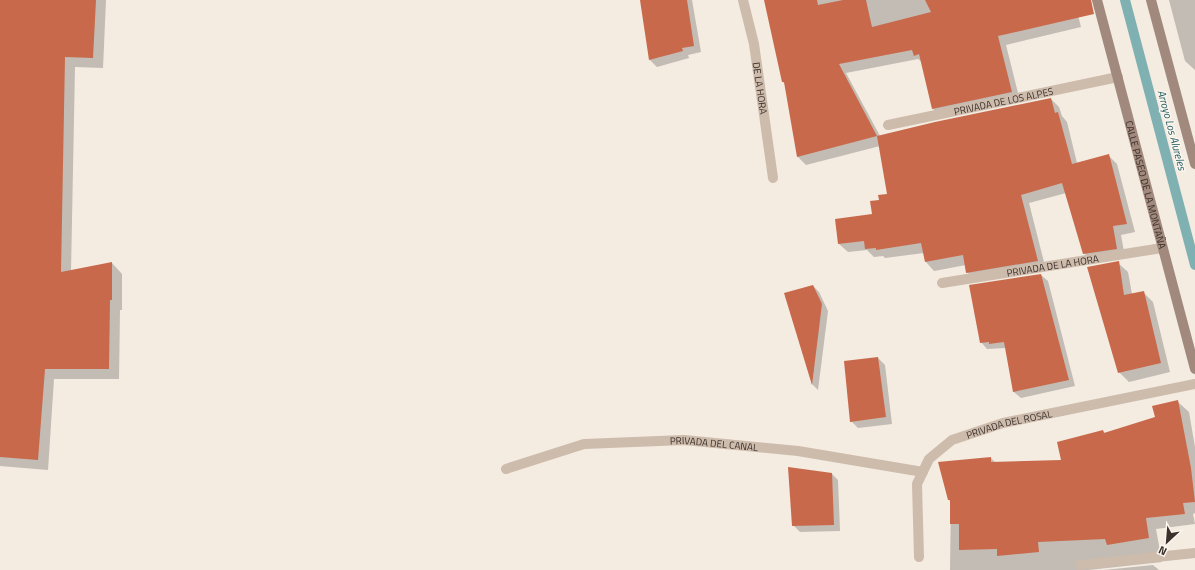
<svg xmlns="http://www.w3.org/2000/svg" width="1195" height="570" font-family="'Titillium Web',sans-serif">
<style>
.shadow{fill:#0003}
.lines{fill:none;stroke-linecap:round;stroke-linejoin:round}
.stream{stroke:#7fb0b2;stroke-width:10}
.building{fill:#c8694b}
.minor{stroke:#cdbbac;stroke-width:10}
.secondary{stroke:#a18a7d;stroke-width:10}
.labels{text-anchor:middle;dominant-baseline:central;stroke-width:3;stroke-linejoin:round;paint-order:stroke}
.street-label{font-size:10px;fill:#3b302b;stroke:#fbf5ee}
.water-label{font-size:11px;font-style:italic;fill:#1f5a5e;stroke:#fbf5ee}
</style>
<rect width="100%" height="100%" fill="#f4ebe1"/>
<g class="shadow">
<polygon points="0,0 106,0 103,68 75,67 71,271 112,263 122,274 122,310 120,310 119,379 54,379 48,470 0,466"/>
<polygon points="641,0 692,0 701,52 688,55 689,58 657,67 650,60"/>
<polygon points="765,0 1074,0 1081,27 1006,45 1020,101 941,117 933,109 922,62 918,59 846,73 880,136 1051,99 1059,107 1062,116 1067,122 1077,163 1108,155 1117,164 1135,232 1121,235 1125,257 1093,262 1084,253 1066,193 1029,203 1046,270 976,281 967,272 966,265 934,271 926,262 924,253 885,258 883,256 874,257 867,250 848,252 839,244 873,215 881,201 888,195 880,146 806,165 798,157 786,85 783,82"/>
<polygon points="1169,0 1195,0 1195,70 1185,61"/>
<polygon points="1118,263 1128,272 1132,294 1143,292 1153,302 1170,372 1129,382 1119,372"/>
<polygon points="1041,275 1048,281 1075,386 1021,398 1014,392 1006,348 987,349 981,342"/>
<polygon points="813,286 819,292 828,311 818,390 812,384 785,294"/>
<polygon points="878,358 885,365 892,424 858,428 851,421"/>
<polygon points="1178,402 1189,412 1195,447 1195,513 1193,514 1195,524 1156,529 1162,562 1089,570 950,570 951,502 949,500 991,458 996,463 1063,461 1103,431 1105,433 1156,418"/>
<polygon points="832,474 838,480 840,531 800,532 793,525"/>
<polygon points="1153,565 1159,570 1104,570"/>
</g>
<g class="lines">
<polyline class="stream" points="1125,0 1195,265"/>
</g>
<g class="building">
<polygon points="0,0 96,0 93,58 65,57 61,272 112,262 112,300 110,300 109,369 45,369 38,460 0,457"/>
<polygon points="640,0 687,0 694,46 682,48 683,51 649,60"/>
<polygon points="764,0 817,0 818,5 843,0 866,0 872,27 931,12 925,0 1091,0 1094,14 998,36 1012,92 932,109 919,54 914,56 912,50 839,64 877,136 797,157 784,82 782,82"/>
<polygon points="1051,98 1055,113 1058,112 1072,164 1109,154 1127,224 1113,226 1117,249 1083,254 1062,183 1021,195 1038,261 966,273 963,255 925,262 921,243 876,250 876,248 865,249 864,241 838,244 835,219 872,214 870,201 879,200 878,195 887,194 877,136 935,122"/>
<polygon points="1119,261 1124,295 1144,291 1161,363 1118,373 1087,267"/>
<polygon points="1041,274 1069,380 1013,392 1004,342 989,344 989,342 980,343 969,285"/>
<polygon points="813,285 822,304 812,385 784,293"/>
<polygon points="878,357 886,417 850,422 844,361"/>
<polygon points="1178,400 1191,468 1195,502 1183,503 1185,514 1146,518 1149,538 1107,545 1105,539 1038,542 1039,552 997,556 997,549 959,550 959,524 950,524 950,500 948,500 938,462 991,457 991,462 1061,460 1057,442 1103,430 1104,433 1155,417 1152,406"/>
<polygon points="788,467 832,473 834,525 792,526"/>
</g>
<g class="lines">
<g class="minor">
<path id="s1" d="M743,0L754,44L773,178"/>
<path id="s2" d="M888,125L1118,77"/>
<path id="s3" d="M942,283L1162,248"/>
<path id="s4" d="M506,469L584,444L684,440L798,451L923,472"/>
<path id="s5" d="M919,557L917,484L929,459L952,440L1003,423L1195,384"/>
<polyline points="1080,565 1195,553"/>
</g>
<g class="secondary">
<path id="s6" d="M1097,0L1195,369"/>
<polyline points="1151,0 1195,164"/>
</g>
</g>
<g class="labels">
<g class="street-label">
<text stroke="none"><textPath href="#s1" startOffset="90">DE LA HORA</textPath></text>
<text stroke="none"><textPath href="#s2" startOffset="118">PRIVADA DE LOS ALPES</textPath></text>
<text stroke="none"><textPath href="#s6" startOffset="191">CALLE PASEO DE LA MONTAÑA</textPath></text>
<text stroke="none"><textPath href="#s3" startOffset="112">PRIVADA DE LA HORA</textPath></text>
<text stroke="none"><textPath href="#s5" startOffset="190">PRIVADA DEL ROSAL</textPath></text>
<text stroke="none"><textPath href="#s4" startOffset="212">PRIVADA DEL CANAL</textPath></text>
</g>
<g class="water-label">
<text transform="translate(1172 130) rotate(75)">Arroyo Los Alureles</text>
</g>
</g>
<g transform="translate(1167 542) rotate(206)" stroke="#fbf5ee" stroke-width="3" paint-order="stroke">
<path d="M0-3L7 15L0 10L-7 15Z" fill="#3b302b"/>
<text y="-6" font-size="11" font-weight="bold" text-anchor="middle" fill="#3b302b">N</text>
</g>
</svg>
